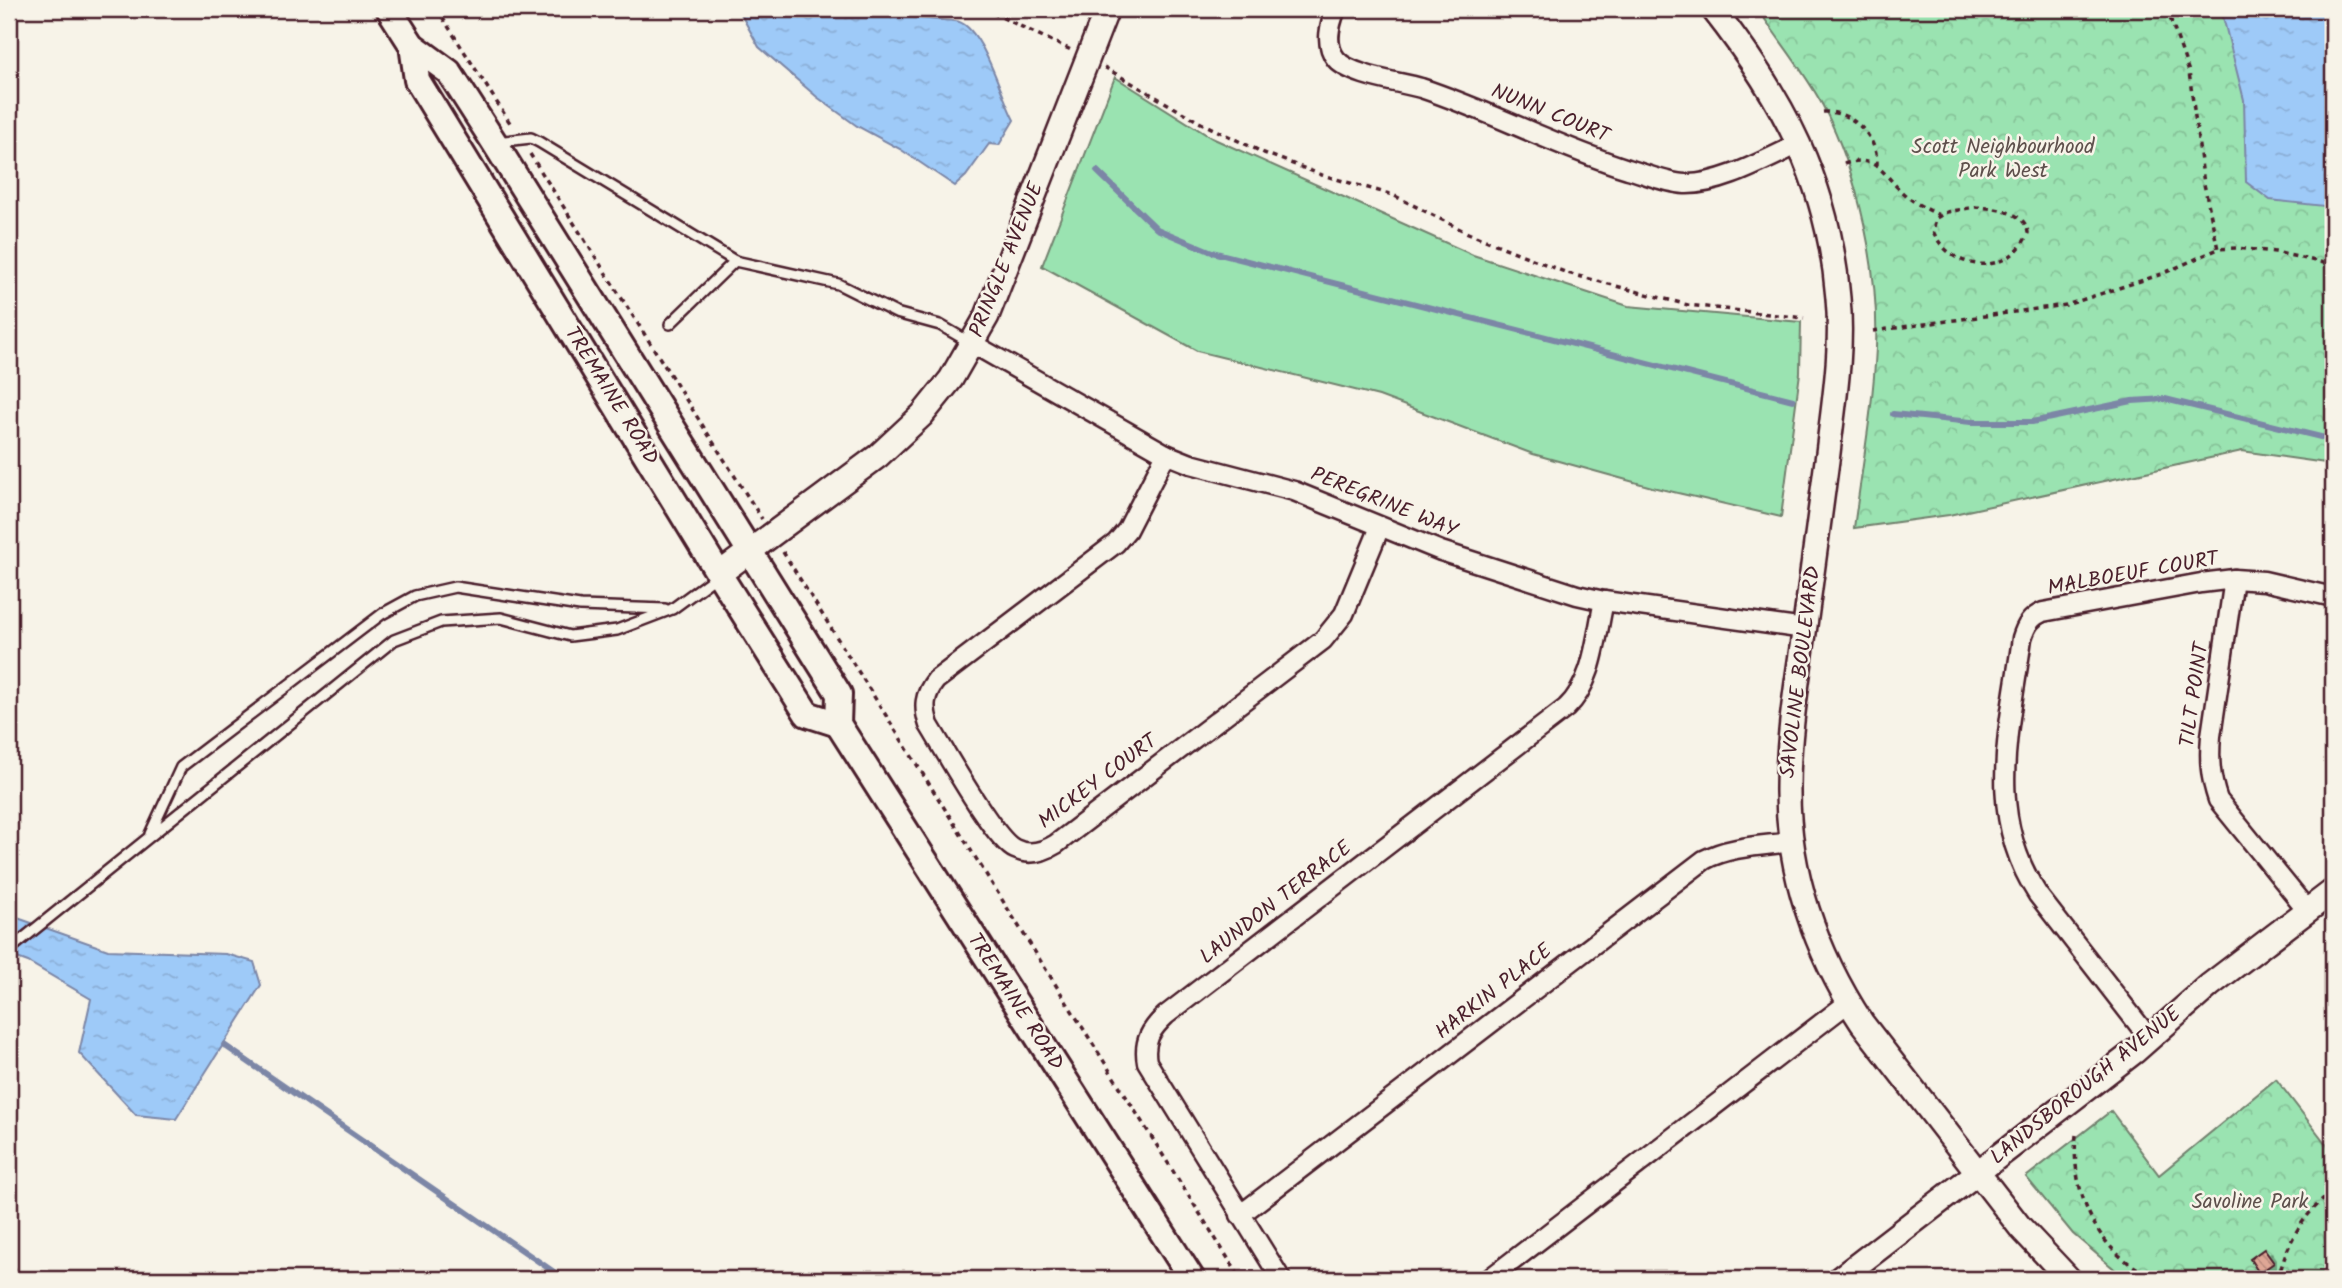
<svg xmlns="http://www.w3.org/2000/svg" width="2342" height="1288" font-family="Kalam,sans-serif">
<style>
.green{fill:#9ae3b1;stroke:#72816e;stroke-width:2}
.park{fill:url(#park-crowns);stroke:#72816e;stroke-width:2}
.water{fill:url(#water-ripples);stroke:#7c86a6;stroke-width:2}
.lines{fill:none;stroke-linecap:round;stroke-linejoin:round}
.stream{stroke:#7c86a6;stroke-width:6}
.building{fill:url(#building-back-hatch);stroke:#4a1f2b;stroke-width:2;filter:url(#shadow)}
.service-casing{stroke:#4a1f2b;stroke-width:14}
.minor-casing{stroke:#4a1f2b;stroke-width:23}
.tertiary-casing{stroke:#4a1f2b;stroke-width:28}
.secondary-casing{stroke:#4a1f2b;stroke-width:30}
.path{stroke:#4a1f2b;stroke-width:3.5;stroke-dasharray:5 5;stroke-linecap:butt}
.service{stroke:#f7f3e8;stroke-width:9}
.minor{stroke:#f7f3e8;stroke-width:18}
.tertiary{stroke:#f7f3e8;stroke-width:23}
.secondary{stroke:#f7f3e8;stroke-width:24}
.labels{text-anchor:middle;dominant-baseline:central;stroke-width:5;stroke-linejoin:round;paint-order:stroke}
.street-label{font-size:21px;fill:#4a1f2b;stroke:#f7f3e8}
.park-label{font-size:21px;fill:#5e504c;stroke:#f7f3e8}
</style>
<defs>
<pattern id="park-crowns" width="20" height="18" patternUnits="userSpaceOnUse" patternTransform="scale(1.75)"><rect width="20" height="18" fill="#9ae3b1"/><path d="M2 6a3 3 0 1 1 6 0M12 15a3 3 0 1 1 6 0" fill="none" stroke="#86c298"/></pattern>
<pattern id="water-ripples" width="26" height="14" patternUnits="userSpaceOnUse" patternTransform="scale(1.75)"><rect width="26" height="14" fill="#9ecaf8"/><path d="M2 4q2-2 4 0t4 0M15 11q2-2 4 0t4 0" fill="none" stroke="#8aadd5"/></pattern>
<pattern id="building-back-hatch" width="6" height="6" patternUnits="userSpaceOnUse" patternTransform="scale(1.75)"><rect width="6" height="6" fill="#dfa796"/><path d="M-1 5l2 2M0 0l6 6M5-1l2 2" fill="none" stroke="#b7877b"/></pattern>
<filter id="shadow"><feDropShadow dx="8" dy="4.5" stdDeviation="0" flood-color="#0004"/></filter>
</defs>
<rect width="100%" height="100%" fill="#f7f3e8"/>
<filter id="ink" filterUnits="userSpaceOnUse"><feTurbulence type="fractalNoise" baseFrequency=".0143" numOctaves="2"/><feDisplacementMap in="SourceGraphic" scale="14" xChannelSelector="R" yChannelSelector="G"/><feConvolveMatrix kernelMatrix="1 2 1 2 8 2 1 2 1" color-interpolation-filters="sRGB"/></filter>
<g filter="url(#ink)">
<polygon class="green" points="1115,77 1212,138 1473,255 1628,306 1801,322 1800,373 1781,517 1652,487 1533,454 1379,396 1197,351 1042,266"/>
<g class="park">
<path d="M1758,9H2333V464L2242,451L1949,515L1854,528C1862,468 1873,408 1876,348C1879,271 1859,175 1823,106C1805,72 1779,41 1758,9Z"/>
<path d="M2276,1079L2329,1148C2325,1165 2326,1179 2333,1194V1279H2126L2073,1234L2026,1177L2111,1111L2159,1175Z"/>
</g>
<g class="water">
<path d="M738,9H886C907,19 931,19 955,21C982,23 1001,97 1014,120L999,145L989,144L966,176L955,186L900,149L857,126L817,97L759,47Z"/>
<polygon points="2221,9 2333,9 2333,207 2270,200 2246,182 2244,100"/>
<polygon points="9,915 108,950 226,954 254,962 261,985 176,1119 136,1115 79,1053 91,999 28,962 9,955"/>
</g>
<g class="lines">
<g class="stream">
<polyline points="1097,171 1157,229 1212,252 1793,400"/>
<polyline points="1893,414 1971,422 2032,422 2132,401 2165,399 2333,440"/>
<polyline points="224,1045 564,1279"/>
</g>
</g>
<polygon class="building" points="2264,1249 2274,1263 2259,1273 2250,1259"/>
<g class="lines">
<defs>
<g id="service">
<polyline points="496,142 531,138 539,142 735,261 838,284 896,313 940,325 971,343"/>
<polyline points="670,324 735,261"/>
<polyline points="150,834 181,767 382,614 415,596 455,587 580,606 665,609"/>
<polyline points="9,950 394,640 441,622 501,618 570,636 617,630 672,609 717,576"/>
<polyline points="9,1271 10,1272"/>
</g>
<g id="minor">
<path d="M1336,9C1330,24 1324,44 1336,59C1350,76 1400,82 1421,88C1491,111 1557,147 1628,169C1646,174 1666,183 1685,184C1721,185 1766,159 1799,144"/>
<polyline points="973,344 1166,454 1191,464 1294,491 1441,551 1577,595 1604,601 1805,629"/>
<path d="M1166,454L1127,530L1116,543L936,680C924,695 923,707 929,725C944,749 994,840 1015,849C1029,856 1043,852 1056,844L1323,640L1344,614L1380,527"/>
<path d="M2234,579L2211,736C2209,759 2210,777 2218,800L2308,911"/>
<path d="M2149,1038L2038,895C1984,812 2010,729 2022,638C2026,625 2031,617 2043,612L2201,583L2234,579L2264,581L2333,597"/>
<path d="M1240,1215L1704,860C1730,846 1762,846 1792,842"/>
<path d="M1281,1279L1147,1062C1143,1041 1151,1029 1166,1015L1566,708C1594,682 1596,636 1604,601"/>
<polyline points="1489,1279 1849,1002"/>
</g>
<g id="tertiary">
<path d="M1713,9C1783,98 1829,183 1838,298C1843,350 1834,401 1828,453C1820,513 1812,573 1804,633C1797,684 1788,735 1788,787C1787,871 1816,953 1862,1023L2020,1227L2069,1279"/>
<polyline points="719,574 878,456 922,415 951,379 987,316 1107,9"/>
<polyline points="1839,1279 2134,1052 2210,985 2333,891"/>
</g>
<g id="secondary">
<polyline points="389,9 412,45 449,72 494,142 839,694 838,724 1192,1279"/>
<polyline points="412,45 417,80 719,574 807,714 838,724"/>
</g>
</defs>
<use href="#service" class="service-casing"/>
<use href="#minor" class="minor-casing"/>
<use href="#tertiary" class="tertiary-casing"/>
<use href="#secondary" class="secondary-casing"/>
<g class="path">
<polyline points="437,9 512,126"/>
<polyline points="984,9 1071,50"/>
<polyline points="2167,9 2189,72 2204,184 2218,249"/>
<polyline points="1761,15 1769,9"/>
<polyline points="1104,67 1199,122 1264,153 1322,175 1393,195 1468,233 1567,273 1688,305 1804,318"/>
<path d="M1823,112C1851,110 1878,136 1877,165"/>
<polyline points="530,154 762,519"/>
<path d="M1844,164C1880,152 1885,180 1909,198C1918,205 1929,210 1939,215"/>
<path d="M1975,207C1993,208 2026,211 2028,233C2010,277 1951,273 1933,231L1936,218L1947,212Z"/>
<polyline points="1873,331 2066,305 2162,274 2218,249 2237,248 2275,252 2333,265"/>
<polyline points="783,552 1241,1279"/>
<path d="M2076,1135C2070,1195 2101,1263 2163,1279"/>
<polyline points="2258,1279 2279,1274 2320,1279"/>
<path d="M2278,1279C2288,1242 2301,1215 2333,1192"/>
</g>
<use href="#service" class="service"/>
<use href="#minor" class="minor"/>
<use href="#tertiary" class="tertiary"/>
<use href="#secondary" class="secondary"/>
</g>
</g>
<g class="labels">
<g class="street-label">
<text transform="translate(1550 114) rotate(22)">NUNN COURT</text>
<text transform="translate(1007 260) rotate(-68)">PRINGLE AVENUE</text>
<text transform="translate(611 396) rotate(58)">TREMAINE ROAD</text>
<text transform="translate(1384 503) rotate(22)">PEREGRINE WAY</text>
<text transform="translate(2133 574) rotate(-10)">MALBOEUF COURT</text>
<text transform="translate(1801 672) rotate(-83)">SAVOLINE BOULEVARD</text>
<text transform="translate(2195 695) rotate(-82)">TILT POINT</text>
<text transform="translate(1098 782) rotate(-37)">MICKEY COURT</text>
<text transform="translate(1276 903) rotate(-38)">LAUNDON TERRACE</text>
<text transform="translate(1494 992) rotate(-38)">HARKIN PLACE</text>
<text transform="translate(1015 1002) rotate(57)">TREMAINE ROAD</text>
<text transform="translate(2086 1086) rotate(-39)">LANDSBOROUGH AVENUE</text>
</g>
<g class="park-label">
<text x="2003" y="147">Scott Neighbourhood<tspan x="2003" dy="24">Park West</tspan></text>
<text x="2250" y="1202">Savoline Park</text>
</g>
</g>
<rect width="2342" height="1288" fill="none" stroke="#f7f3e8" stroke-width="35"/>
<rect x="18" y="18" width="2307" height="1253" fill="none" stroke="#4a1f2b" stroke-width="2.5" filter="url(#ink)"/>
</svg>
